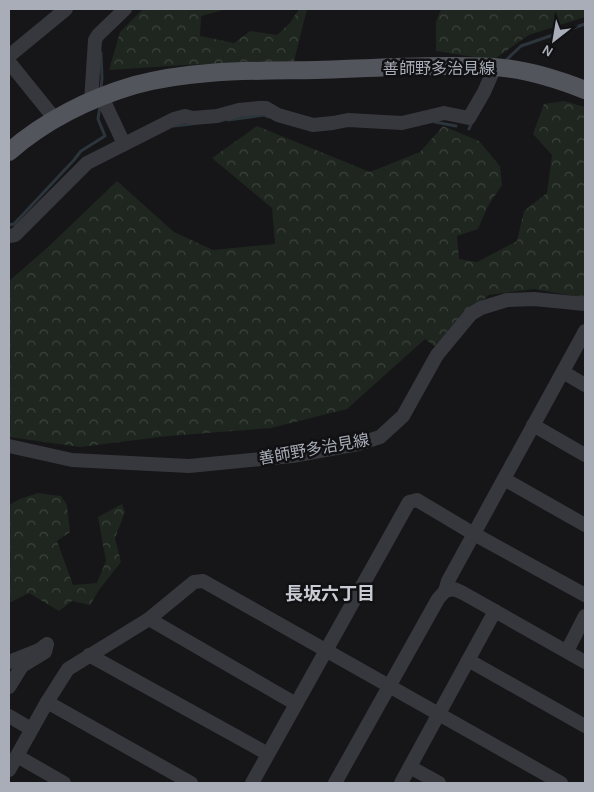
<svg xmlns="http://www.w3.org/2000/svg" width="594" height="792" font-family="Karla,'Noto Sans JP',sans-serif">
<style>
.forest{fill:url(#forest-crowns)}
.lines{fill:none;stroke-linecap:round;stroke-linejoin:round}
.stream{stroke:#2c353c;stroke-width:3}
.minor{stroke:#37383d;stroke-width:14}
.major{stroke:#53555c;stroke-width:18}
.labels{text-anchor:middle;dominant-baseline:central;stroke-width:5;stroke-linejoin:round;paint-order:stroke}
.street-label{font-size:16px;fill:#a8adb8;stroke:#111113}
.neighbourhood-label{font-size:18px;font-weight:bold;fill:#c9ccd4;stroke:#111113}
</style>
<defs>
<pattern id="forest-crowns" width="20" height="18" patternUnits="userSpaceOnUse" patternTransform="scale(1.25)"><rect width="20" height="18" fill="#1e261f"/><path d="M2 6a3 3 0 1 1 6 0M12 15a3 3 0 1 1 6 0" fill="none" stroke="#3c433d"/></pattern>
</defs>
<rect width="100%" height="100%" fill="#161618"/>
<g class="forest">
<polygon points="143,9 227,9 201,16 200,36 234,43 250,31 277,35 290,23 299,9 307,9 294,61 186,65 109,70 120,32"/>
<polygon points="441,9 585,9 585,17 529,35 493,60 436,51 436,22"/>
<polygon points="564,101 585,107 585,298 534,289 489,295 468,312 437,348 425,339 347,409 271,428 168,436 80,447 9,437 9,281 47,248 117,181 174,232 213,250 275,244 272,208 212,158 257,126 370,172 420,152 443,126 479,141 500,166 502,185 488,206 478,229 457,236 459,259 477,262 517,241 524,211 547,193 552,155 533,134 544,104"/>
<polygon points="38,493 61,496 67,505 70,532 57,541 73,585 97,583 106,561 98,517 122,504 125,512 115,538 121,562 99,590 90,605 72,601 59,611 29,593 9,603 9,505 20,499"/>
</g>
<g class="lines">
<g class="stream">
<polyline points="101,53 102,78 101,89"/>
<polyline points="504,62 521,46 585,24"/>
<polyline points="228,120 264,115 269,117"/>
<polyline points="435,122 456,126"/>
<polyline points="174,126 192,124"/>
<polyline points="469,129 472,122"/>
<polyline points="9,225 14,224 74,160 81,151 105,136 98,119 100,106"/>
</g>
<g class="minor">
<polyline points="9,56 66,9"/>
<polyline points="9,62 55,119"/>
<polyline points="102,97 124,144"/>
<polyline points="91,102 95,40 98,35 125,9"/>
<polyline points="9,236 15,235 87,163 174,119 185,116 193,118 217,116 239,110 259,108 266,108 278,115 313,125 333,123 348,120 402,123 444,113 469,118 484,92 495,67"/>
<polyline points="563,372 585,385"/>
<polyline points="533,425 585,455"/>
<polyline points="9,446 72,460 189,466 292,456 358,444 380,437 403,416 437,355 471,314 481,308 507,300 534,299 585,304"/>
<polyline points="504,479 585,525"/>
<polyline points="445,591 454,589 463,593 585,662"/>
<polyline points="149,619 296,704"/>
<polyline points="567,651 585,616"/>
<polyline points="89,655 268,754"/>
<polyline points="468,660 585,726"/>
<polyline points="9,662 39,650 47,644 45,652 22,666 9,687"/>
<polyline points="47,702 191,783"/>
<polyline points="9,716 31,729"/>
<polyline points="17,756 64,783"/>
<polyline points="410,767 439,783"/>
<polyline points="9,770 47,702 68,669 149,619 194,582 203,581 561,783"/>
<polyline points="252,783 409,502 417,500 474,534 585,595"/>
<polyline points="335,783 438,599 445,591 448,581 585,331"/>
<polyline points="401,783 495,611"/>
</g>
<path class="major" d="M9,152C44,121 90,98 135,85C194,69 255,71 316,70C375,68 435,64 494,67C524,69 557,79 585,90"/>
</g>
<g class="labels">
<g class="street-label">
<text x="439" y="68">善師野多治見線</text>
<text transform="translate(314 449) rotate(-10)">善師野多治見線</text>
</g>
<g class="neighbourhood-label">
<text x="330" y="594">長坂六丁目</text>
</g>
</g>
<rect width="594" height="792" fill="none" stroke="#a8adb8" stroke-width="20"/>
<g transform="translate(554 40) rotate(211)" stroke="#111113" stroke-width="4" paint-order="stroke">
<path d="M0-4L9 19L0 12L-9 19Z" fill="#a8adb8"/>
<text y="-8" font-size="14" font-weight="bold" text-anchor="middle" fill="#a8adb8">N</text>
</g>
</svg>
